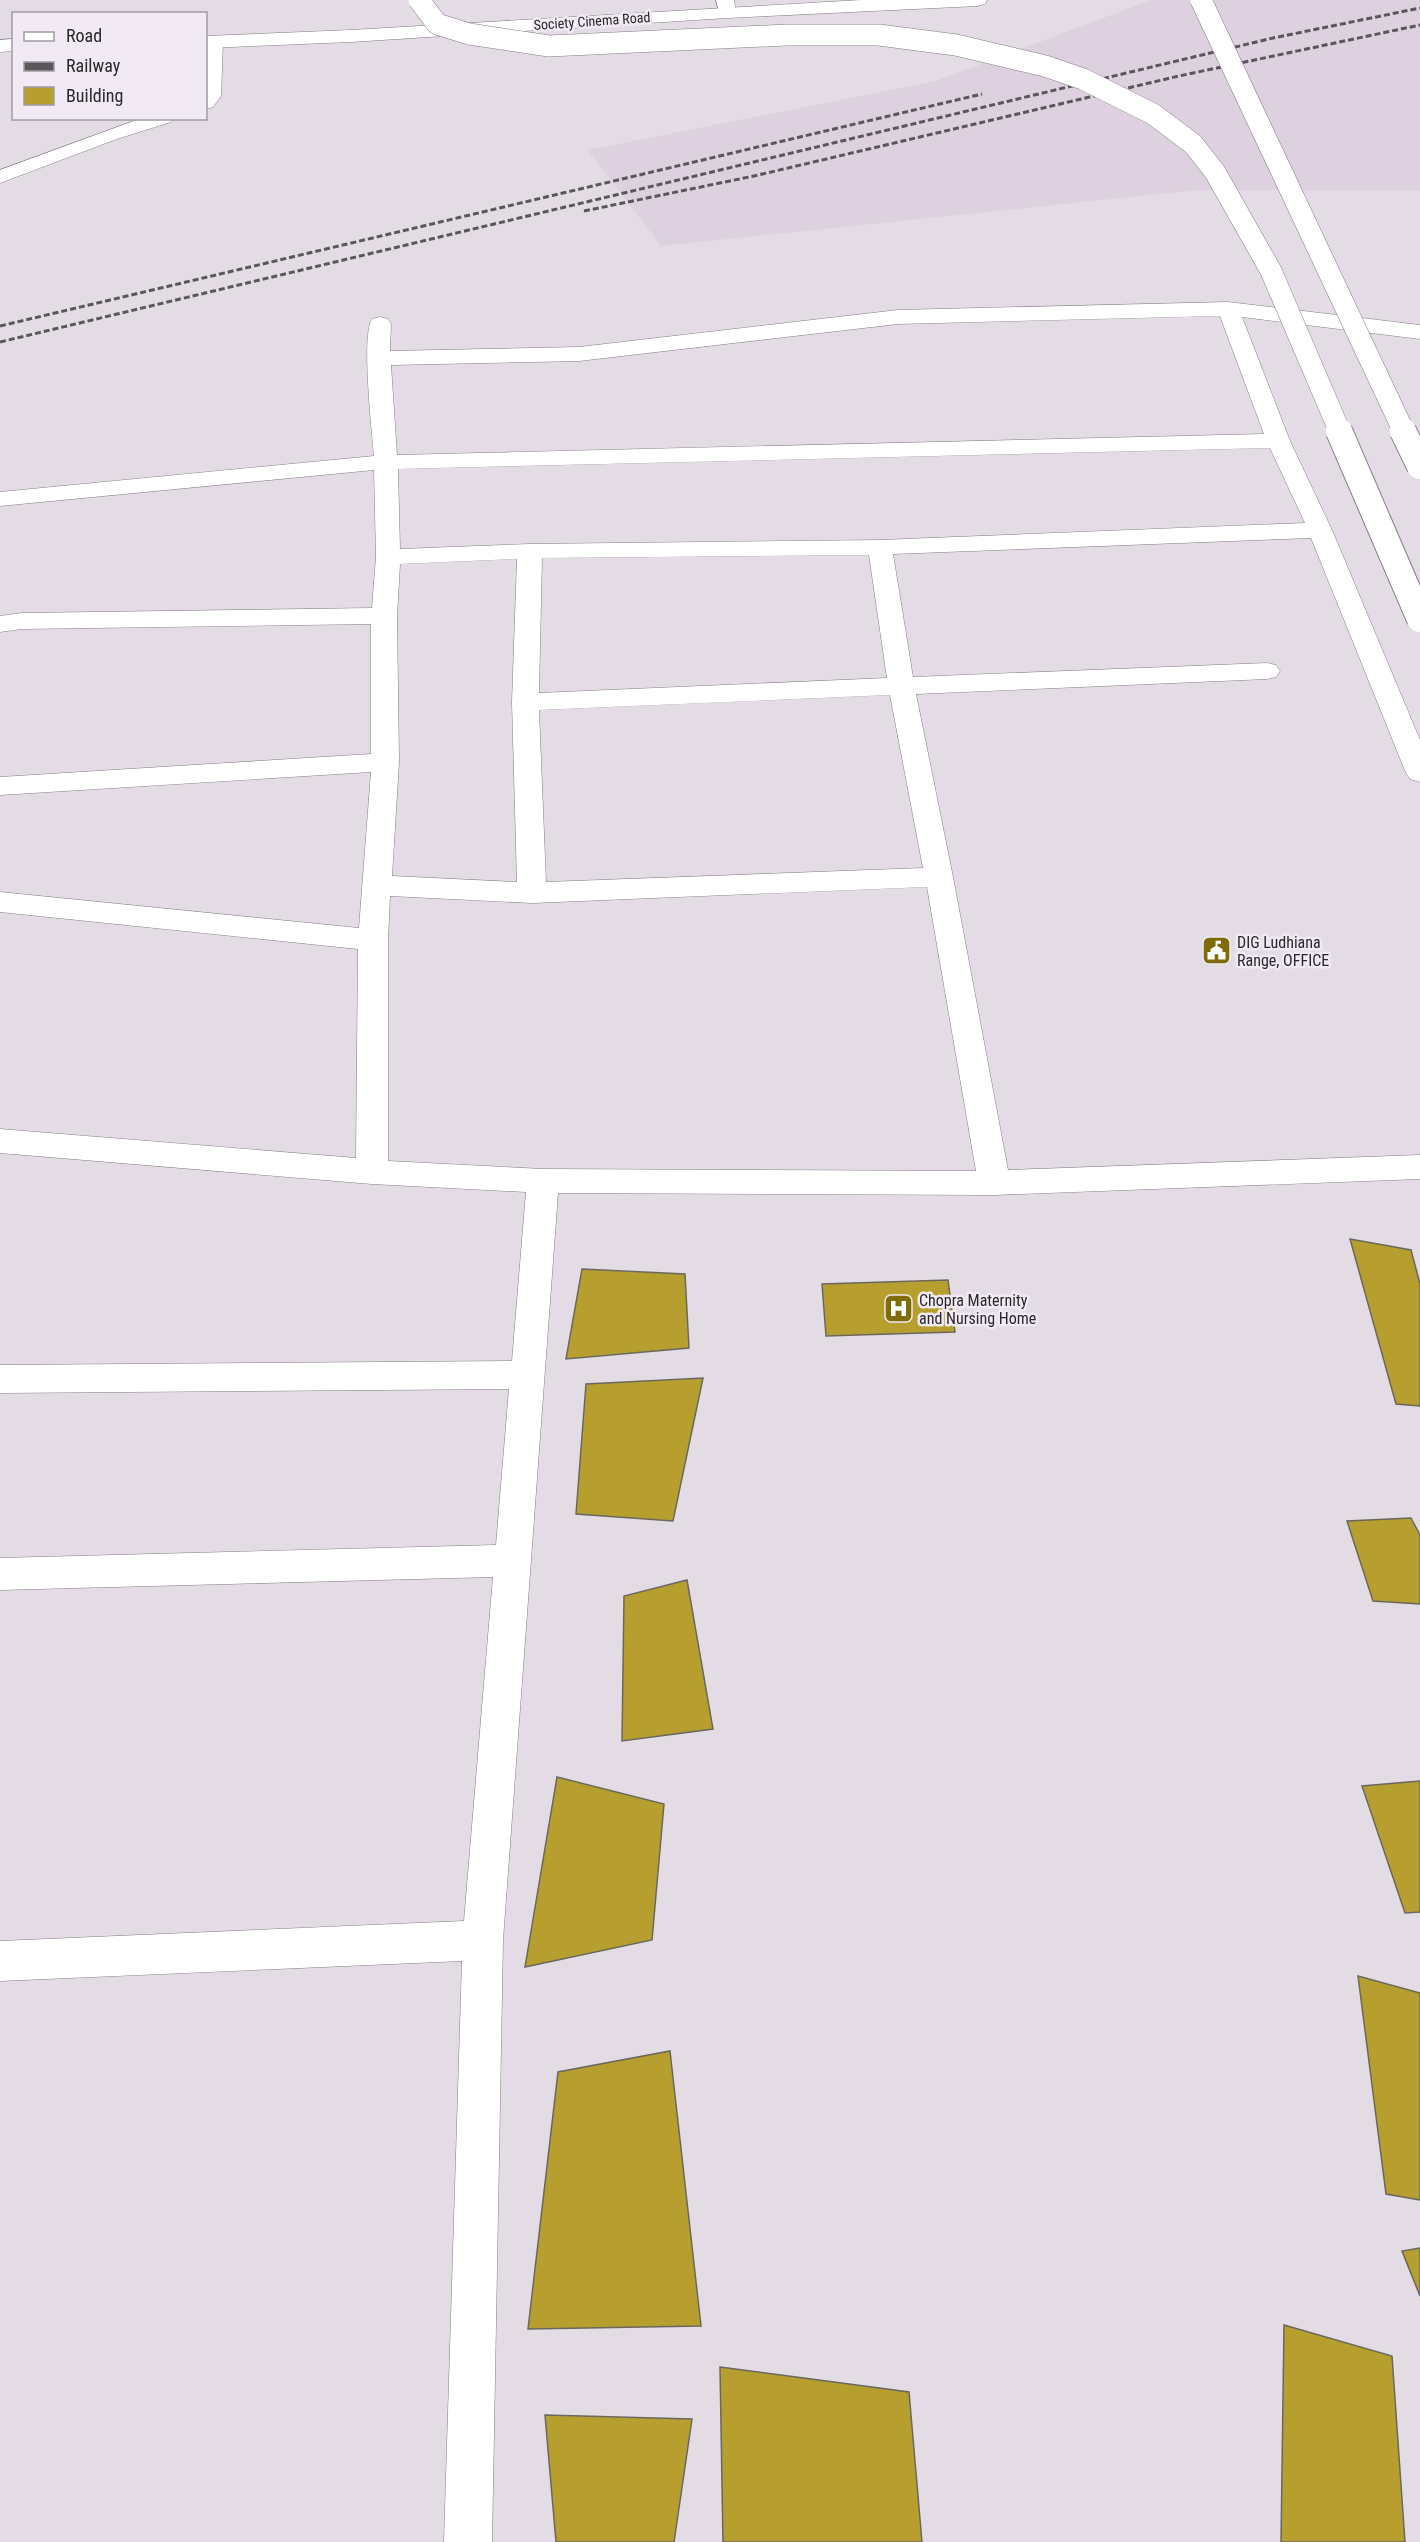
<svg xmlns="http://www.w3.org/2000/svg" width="1420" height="2542" font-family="'Roboto Condensed',sans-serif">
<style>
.built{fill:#ddd0df}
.building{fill:#b79f2f;stroke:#6a685e;stroke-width:1.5}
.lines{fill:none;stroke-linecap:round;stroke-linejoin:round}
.minor-casing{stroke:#837c84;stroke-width:1}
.tertiary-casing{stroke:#837c84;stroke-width:1}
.minor{fill:#fff;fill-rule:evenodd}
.tertiary{fill:#fff;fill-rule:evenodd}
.rail{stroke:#5a565a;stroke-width:3;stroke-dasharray:6 3;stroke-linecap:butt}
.tertiary-bridge-far1-casing{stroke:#837c84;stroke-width:22;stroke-linecap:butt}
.tertiary-bridge-casing{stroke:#837c84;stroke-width:28;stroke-linecap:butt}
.tertiary-bridge-far1{stroke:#fff;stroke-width:21}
.tertiary-bridge{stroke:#fff;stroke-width:26}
.labels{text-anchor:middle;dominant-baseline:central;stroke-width:5;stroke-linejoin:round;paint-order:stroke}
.far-street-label{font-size:14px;fill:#2a272a;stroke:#f1e9f3}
.poi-label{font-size:16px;fill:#2a272a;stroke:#f1e9f3;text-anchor:start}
</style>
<rect width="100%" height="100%" fill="#e4dce5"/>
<polygon class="built" points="1151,0 1420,0 1420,190 1198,190 661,246 588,150 936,81"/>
<g class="building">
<polygon points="1350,1239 1411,1250 1420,1284 1420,1406 1396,1404"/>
<polygon points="582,1269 685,1274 689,1348 566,1359"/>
<polygon points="948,1280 955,1332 826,1336 822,1284"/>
<polygon points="703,1378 673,1521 576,1514 586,1384"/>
<polygon points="1411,1518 1420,1535 1420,1604 1373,1601 1347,1521"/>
<polygon points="687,1580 713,1729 622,1741 624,1596"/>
<polygon points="557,1777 664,1804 652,1940 525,1967"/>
<polygon points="1420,1781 1420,1912 1405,1913 1362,1786"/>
<polygon points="1358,1976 1420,1993 1420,2200 1386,2194"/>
<polygon points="670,2051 701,2326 528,2329 558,2072"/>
<polygon points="1420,2248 1420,2296 1402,2251"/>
<polygon points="1284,2325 1392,2356 1405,2542 1281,2542"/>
<polygon points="720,2367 909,2392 922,2542 723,2542"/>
<polygon points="545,2415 692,2419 674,2542 556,2542"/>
</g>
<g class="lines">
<defs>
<g id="minor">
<polygon points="716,0 734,0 736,12 734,16 720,16"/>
<polygon points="213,36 220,38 223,42 221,96 213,107 206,109 206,39"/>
<polygon points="142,118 174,118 171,122 117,139 0,183 0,170"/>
<path d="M1228,302L1420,325V339L1242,317L1290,441L1332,530L1420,740V782L1410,779L1406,773L1311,538L893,554L913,677L1267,663L1276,665L1280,671L1276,677L1267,679L916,694L953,877L1008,1170L1420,1155V1179L994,1195L558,1193L503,1940L492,2542H444L462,1961L0,1981V1941L464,1921L493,1577L0,1590V1558L496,1545L509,1389L0,1393V1365L512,1361L526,1192L372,1184L0,1153V1129L356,1158L358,949L0,912V892L359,928L371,772L0,795V777L371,754V624L22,629L0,632V616L22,613L372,608L376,557L374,470L0,506V492L374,456C372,432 361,335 372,319L380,317L388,319L391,324L390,351L579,347L898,310ZM1220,316L1264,434L397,455L391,365L579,361L898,324ZM1270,448L1305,523L880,540L530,544L400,549L398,469ZM869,555L887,678L539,693L542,558ZM517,559L512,702L517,882L392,876L399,762L397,616L400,564ZM890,695L923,868L546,882L539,710ZM927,887L976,1171L543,1169L388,1161V940L390,896L532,903Z"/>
</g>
<g id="tertiary">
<polygon points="861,0 987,0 985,4 978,6 727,18 351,42 206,48 206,36 351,30"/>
<polygon points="14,39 14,51 0,52 0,40"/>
</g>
</defs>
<use href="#minor" class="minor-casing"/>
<use href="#tertiary" class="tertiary-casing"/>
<use href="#minor" class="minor"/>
<use href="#tertiary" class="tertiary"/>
<g class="rail">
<polyline points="584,211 754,176 1179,76 1420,25"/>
<polyline points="0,326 982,94"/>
<polyline points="0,342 1273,38 1420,8"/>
</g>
<defs>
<g id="tertiary-bridge-far1">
<polyline points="419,0 437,24 469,34 549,46 787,35 879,35 956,45 1045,66 1083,79 1153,114 1193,144 1215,172 1271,271 1340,432"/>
<polyline points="1201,0 1404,432"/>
</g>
<g id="tertiary-bridge">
<polyline points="1339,431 1420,619"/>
<polyline points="1403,431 1420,466"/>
</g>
</defs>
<use href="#tertiary-bridge-far1" class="tertiary-bridge-far1-casing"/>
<use href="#tertiary-bridge" class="tertiary-bridge-casing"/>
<use href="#tertiary-bridge-far1" class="tertiary-bridge-far1"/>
<use href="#tertiary-bridge" class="tertiary-bridge"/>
</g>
<defs>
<symbol id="civic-square" viewBox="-11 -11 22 22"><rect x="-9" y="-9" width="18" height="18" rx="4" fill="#7f6c06" stroke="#f1e9f3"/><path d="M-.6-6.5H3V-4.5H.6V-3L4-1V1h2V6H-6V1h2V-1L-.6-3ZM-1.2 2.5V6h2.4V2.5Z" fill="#fff"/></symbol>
<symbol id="hospital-square" viewBox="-11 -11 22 22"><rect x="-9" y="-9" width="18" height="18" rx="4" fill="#7f6c06" stroke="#f1e9f3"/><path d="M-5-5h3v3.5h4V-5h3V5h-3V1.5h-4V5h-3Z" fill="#fff"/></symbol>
</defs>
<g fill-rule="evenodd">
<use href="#civic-square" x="1200" y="934" width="33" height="33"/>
<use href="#hospital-square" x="882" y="1292" width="33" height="33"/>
</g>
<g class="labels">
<g class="far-street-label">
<text transform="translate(592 21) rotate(-4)">Society Cinema Road</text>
</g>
<g class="poi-label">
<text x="1237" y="942">DIG Ludhiana<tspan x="1237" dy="18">Range, OFFICE</tspan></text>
<text x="919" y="1300">Chopra Maternity<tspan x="919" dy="18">and Nursing Home</tspan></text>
</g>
</g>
<rect x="12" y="12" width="195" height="108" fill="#f1e9f3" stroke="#a19ba3" stroke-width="1.5"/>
<rect x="24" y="32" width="30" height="9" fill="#ffffff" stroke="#a19ba3" stroke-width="1.5"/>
<text x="66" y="42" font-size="18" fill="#2a272a">Road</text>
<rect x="24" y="62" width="30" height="9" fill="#5a565a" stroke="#a19ba3" stroke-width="1.5"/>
<text x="66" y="72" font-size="18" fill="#2a272a">Railway</text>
<rect x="24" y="87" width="30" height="18" fill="#b79f2f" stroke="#a19ba3" stroke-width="1.5"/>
<text x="66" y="102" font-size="18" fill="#2a272a">Building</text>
</svg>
